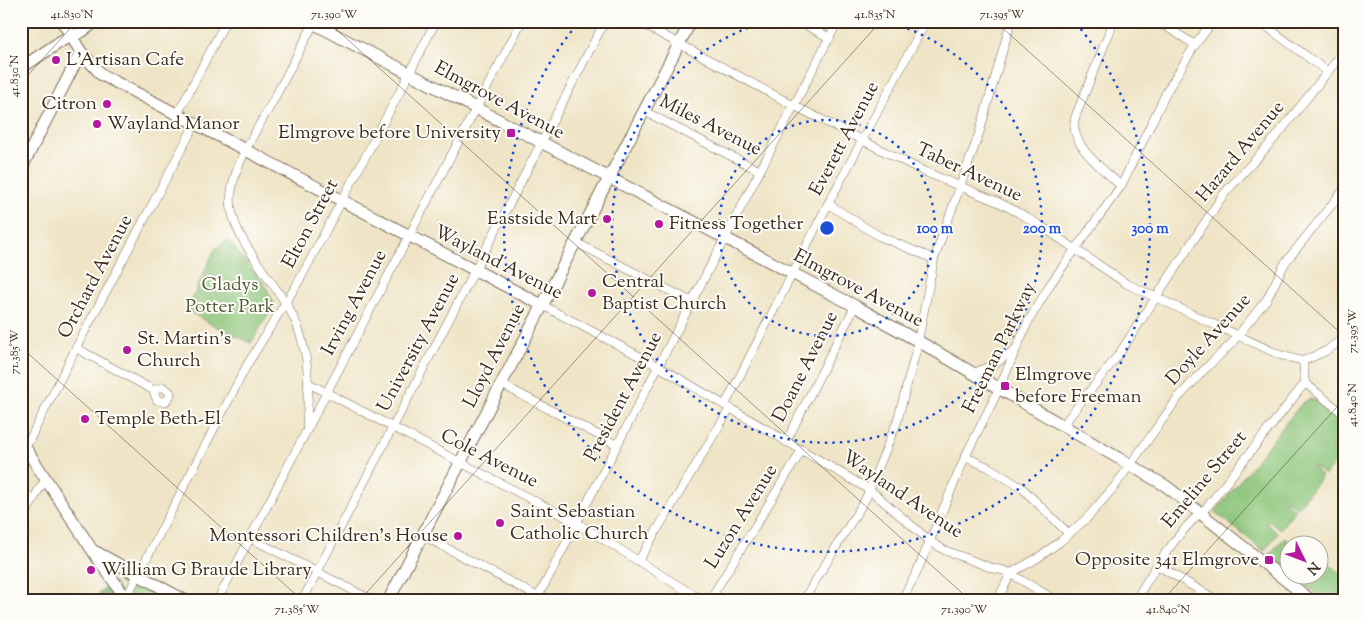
<svg xmlns="http://www.w3.org/2000/svg" width="1366" height="622" font-family="'Sorts Mill Goudy',serif">
<style>
.green{fill:#8bc479;stroke:#63774c}
.forest{fill:#70aa69;stroke:#566a44}
.lines{fill:none;stroke-linecap:round;stroke-linejoin:round}
.street-casing{stroke:#7a6b59;stroke-width:9}
.secondary-casing{stroke:#7a6b59;stroke-width:13}
.street{stroke:#fff;stroke-width:8}
.secondary{stroke:#fff;stroke-width:11}
.ticks{fill:none;stroke:#3b2a1e;stroke-width:1;stroke-opacity:0.45}
.ring{fill:none;stroke:#1d4ed8;stroke-width:2.5;stroke-dasharray:2.5 5}
.poi-dot{fill:#b5179e;stroke:#fdfcf7;stroke-width:2}
.labels{text-anchor:middle;dominant-baseline:central;stroke-width:4;stroke-linejoin:round;paint-order:stroke}
.poi-label{font-size:19px;fill:#3b2a1e;stroke:#fdfcf7;text-anchor:start}
.street-label{font-size:19px;fill:#3b2a1e;stroke:#fdfcf7}
.park-label{font-size:19px;fill:#535839;stroke:#fdfcf7}
.centre{fill:#1d4ed8;stroke:#fdfcf7;stroke-width:2.5}
.ring-label{font-size:15px;text-anchor:middle;font-weight:bold;fill:#1d4ed8;stroke:#fdfcf7;stroke-width:4;stroke-linejoin:round;paint-order:stroke}
.neatline{fill:none;stroke:#3b2a1e;stroke-width:2}
.ticks-label{font-size:12px;text-anchor:middle;fill:#3b2a1e}
</style>
<rect width="100%" height="100%" fill="#fdfcf7"/>
<filter id="ink" filterUnits="userSpaceOnUse"><feTurbulence type="fractalNoise" baseFrequency=".02" numOctaves="2"/><feDisplacementMap in="SourceGraphic" scale="10" xChannelSelector="R" yChannelSelector="G"/><feConvolveMatrix kernelMatrix="1 2 1 2 8 2 1 2 1" color-interpolation-filters="sRGB"/></filter>
<filter id="wash" filterUnits="userSpaceOnUse"><feTurbulence type="fractalNoise" baseFrequency=".0096" numOctaves="4" result="noise"/><feDisplacementMap in="SourceGraphic" scale="20" xChannelSelector="R" yChannelSelector="G"/><feGaussianBlur stdDeviation="1.12" result="paint"/><feColorMatrix in="noise" values="0 0 0 0 0 0 0 0 0 0 0 0 0 0 0 0 0 1.4 0 .05"/><feComposite in="paint" operator="in"/></filter>
<g filter="url(#wash)">
<rect width="100%" height="100%" fill="#efe4c6"/>
<g class="green">
<polygon points="228,240 242,258 264,283 275,304 251,343 209,323 187,310 215,249"/>
<polygon points="1310,399 1315,400 1345,424 1345,451 1343,453 1332,445 1331,447 1341,455 1325,475 1313,466 1312,467 1322,476 1297,508 1286,500 1284,501 1295,510 1280,529 1269,520 1266,524 1278,533 1264,551 1215,512 1302,403"/>
<polygon points="1284,538 1292,544 1288,544 1288,571 1269,555"/>
<polygon points="1330,565 1340,572 1345,567 1345,601 1326,601 1298,579 1302,575 1320,576"/>
<polygon points="114,566 178,601 134,601 109,569"/>
</g>
<polygon class="forest" points="113,582 127,601 97,601 98,594"/>
</g>
<g filter="url(#ink)">
<g class="lines">
<defs>
<g id="street">
<polyline points="637,21 787,102 923,171 998,202 1019,213 1044,228 1127,284 1280,355 1303,361"/>
<polyline points="798,21 830,38"/>
<path d="M1114,21L1076,115C1066,144 1103,168 1121,186"/>
<polyline points="1151,21 1167,27 1195,45"/>
<polyline points="1259,21 1328,72"/>
<polyline points="644,111 760,171"/>
<polyline points="177,115 226,21"/>
<polyline points="828,204 879,236 934,259"/>
<polyline points="575,242 692,302"/>
<polyline points="542,305 658,366 870,490 930,541 944,550 992,568 1006,571 1057,601"/>
<polyline points="76,348 153,390 157,400 165,402 170,396 170,392 163,387 153,390"/>
<polyline points="1303,361 1305,383 1345,415"/>
<polyline points="1303,361 1326,351 1345,337"/>
<polyline points="974,373 993,365 1016,349"/>
<polyline points="308,383 577,523 703,601"/>
<polyline points="501,384 617,445"/>
<polyline points="725,405 828,204 926,21"/>
<polyline points="1063,425 1119,354 1223,195 1276,137 1345,50"/>
<path d="M307,429C306,414 309,399 308,384C308,365 304,343 297,325C281,284 226,238 231,195C234,162 259,127 274,99C288,73 301,47 315,21"/>
<polyline points="786,442 855,306"/>
<polyline points="25,446 29,441 76,348 195,124"/>
<polyline points="965,457 988,467 1022,488 1069,534"/>
<polyline points="21,523 39,489 46,479"/>
<polyline points="422,535 546,601"/>
<polyline points="250,538 374,601"/>
<polyline points="639,560 730,408"/>
<polyline points="1157,565 1218,601"/>
<polyline points="126,598 247,365 299,281 405,82 436,21"/>
<polyline points="217,601 522,21"/>
<polyline points="302,601 605,21"/>
<polyline points="536,601 838,21"/>
<polyline points="709,601 802,450"/>
<polyline points="803,601 866,498 897,422 916,351 934,259 979,134 1011,21"/>
<polyline points="901,601 916,574 965,457 995,397 1028,322 1051,283 1121,186 1167,91 1195,45 1213,21"/>
<polyline points="997,601 1011,573 1036,559 1061,541 1087,518 1115,486 1178,398 1203,371 1231,344 1267,299 1285,263 1345,188"/>
<path d="M1135,601C1155,567 1177,532 1207,507L1305,383"/>
</g>
<g id="secondary">
<polyline points="62,21 81,52 102,75 542,305"/>
<polyline points="309,21 855,306 918,341 1166,486 1312,601"/>
<polyline points="21,68 63,40 83,31 96,21"/>
<polyline points="21,169 81,52"/>
<polyline points="21,441 98,559 128,601"/>
<polyline points="96,552 186,601"/>
<polyline points="388,601 691,21"/>
</g>
</defs>
<use href="#street" class="street-casing"/>
<use href="#secondary" class="secondary-casing"/>
<use href="#street" class="street"/>
<use href="#secondary" class="secondary"/>
</g>
</g>
<path class="ticks" d="M327,21L971,601M995,21L1345,337M21,83L77,21M21,347L303,601M359,601L881,21M1162,601L1345,398"/>
<g class="ring">
<circle cx="827" cy="228" r="108"/>
<path d="M886 21A215 215 0 1 1 768 21"/>
<path d="M1076 23A323 323 0 1 1 578 23"/>
</g>
<g class="poi-dot">
<circle cx="56" cy="60" r="5"/>
<circle cx="107" cy="104" r="5"/>
<circle cx="97" cy="124" r="5"/>
<rect x="506" y="128" width="10" height="10" rx="2.5"/>
<circle cx="607" cy="219" r="5"/>
<circle cx="659" cy="224" r="5"/>
<circle cx="592" cy="293" r="5"/>
<circle cx="127" cy="350" r="5"/>
<rect x="1000" y="381" width="10" height="10" rx="2.5"/>
<circle cx="85" cy="419" r="5"/>
<circle cx="500" cy="523" r="5"/>
<circle cx="458" cy="536" r="5"/>
<rect x="1264" y="555" width="10" height="10" rx="2.5"/>
<circle cx="91" cy="570" r="5"/>
</g>
<g class="labels">
<g class="poi-label">
<text x="66" y="60">L'Artisan Cafe</text>
<text x="97" y="104" text-anchor="end">Citron</text>
<text x="107" y="124">Wayland Manor</text>
<text x="501" y="133" text-anchor="end">Elmgrove before University</text>
<text x="597" y="219" text-anchor="end">Eastside Mart</text>
<text x="669" y="224">Fitness Together</text>
<text x="602" y="282">Central<tspan x="602" dy="22">Baptist Church</tspan></text>
<text x="137" y="339">St. Martin's<tspan x="137" dy="22">Church</tspan></text>
<text x="1015" y="375">Elmgrove<tspan x="1015" dy="22">before Freeman</tspan></text>
<text x="95" y="419">Temple Beth-El</text>
<text x="510" y="512">Saint Sebastian<tspan x="510" dy="22">Catholic Church</tspan></text>
<text x="448" y="536" text-anchor="end">Montessori Children's House</text>
<text x="1259" y="560" text-anchor="end">Opposite 341 Elmgrove</text>
<text x="101" y="570">William G Braude Library</text>
</g>
<g class="street-label">
<text transform="translate(499 101) rotate(28)">Elmgrove Avenue</text>
<text transform="translate(710 126) rotate(27)">Miles Avenue</text>
<text transform="translate(845 139) rotate(-62)">Everett Avenue</text>
<text transform="translate(1241 152) rotate(-50)">Hazard Avenue</text>
<text transform="translate(969 173) rotate(25)">Taber Avenue</text>
<text transform="translate(311 224) rotate(-62)">Elton Street</text>
<text transform="translate(498 263) rotate(27)">Wayland Avenue</text>
<text transform="translate(96 277) rotate(-62)">Orchard Avenue</text>
<text transform="translate(858 289) rotate(28)">Elmgrove Avenue</text>
<text transform="translate(355 303) rotate(-62)">Irving Avenue</text>
<text transform="translate(1209 340) rotate(-48)">Doyle Avenue</text>
<text transform="translate(419 343) rotate(-62)">University Avenue</text>
<text transform="translate(1000 348) rotate(-64)">Freeman Parkway</text>
<text transform="translate(495 356) rotate(-63)">Lloyd Avenue</text>
<text transform="translate(806 367) rotate(-63)">Doane Avenue</text>
<text transform="translate(624 397) rotate(-62)">President Avenue</text>
<text transform="translate(489 459) rotate(27)">Cole Avenue</text>
<text transform="translate(1205 480) rotate(-50)">Emeline Street</text>
<text transform="translate(902 495) rotate(34)">Wayland Avenue</text>
<text transform="translate(742 517) rotate(-58)">Luzon Avenue</text>
</g>
<g class="park-label">
<text x="230" y="285">Gladys<tspan x="230" dy="22">Potter Park</tspan></text>
</g>
</g>
<circle cx="827" cy="228" r="8" class="centre"/>
<g class="ring-label">
<text x="935" y="233">100 m</text>
<text x="1042" y="233">200 m</text>
<text x="1150" y="233">300 m</text>
</g>
<rect width="1366" height="622" fill="none" stroke="#fdfcf7" stroke-width="55"/>
<g transform="translate(1304 560) rotate(132)"><circle r="24" fill="#fdfcf7" stroke="#afa8a0"/>
<path d="M0-4L9 19L0 12L-9 19Z" fill="#b5179e"/>
<text y="-8" font-size="14" font-weight="bold" text-anchor="middle" fill="#3b2a1e">N</text>
</g>
<rect x="28" y="28" width="1310" height="566" class="neatline"/>
<g class="ticks-label">
<text x="72" y="18">41.830°N</text>
<text x="334" y="18">71.390°W</text>
<text x="875" y="18">41.835°N</text>
<text x="1002" y="18">71.395°W</text>
<text transform="translate(14 76) rotate(-90)" y="4">41.830°N</text>
<text transform="translate(1352 331) rotate(-90)" y="4">71.395°W</text>
<text transform="translate(14 352) rotate(-90)" y="4">71.385°W</text>
<text transform="translate(1352 405) rotate(-90)" y="4">41.840°N</text>
<text x="297" y="613">71.385°W</text>
<text x="964" y="613">71.390°W</text>
<text x="1168" y="613">41.840°N</text>
</g>
</svg>
